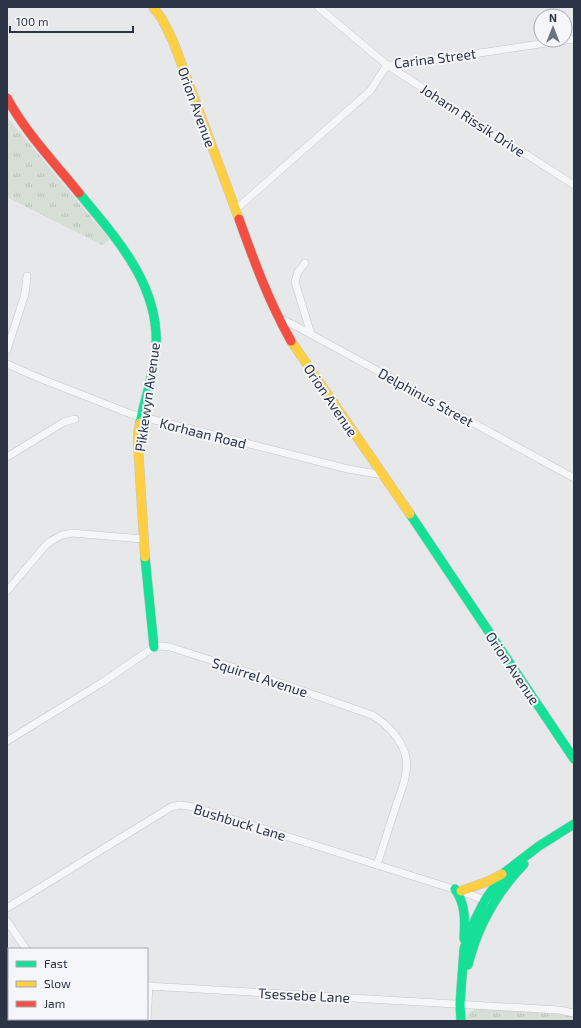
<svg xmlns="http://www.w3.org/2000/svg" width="581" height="1028" font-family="'Exo 2',sans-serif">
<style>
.grass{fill:url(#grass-tufts)}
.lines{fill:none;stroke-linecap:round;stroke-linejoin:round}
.street-casing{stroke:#c4c6c8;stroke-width:8}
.fast-casing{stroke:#c4c6c8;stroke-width:10}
.slow-casing{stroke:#c4c6c8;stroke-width:10}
.jam-casing{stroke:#c4c6c8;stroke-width:10}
.street{stroke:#f5f6f7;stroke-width:7}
.fast{stroke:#16e098;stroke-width:9}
.slow{stroke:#ffcf43;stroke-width:9}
.jam{stroke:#f24e42;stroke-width:9}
.labels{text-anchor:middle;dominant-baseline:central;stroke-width:4;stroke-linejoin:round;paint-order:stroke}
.street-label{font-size:14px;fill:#2b3445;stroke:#f4f6f9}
</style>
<defs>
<pattern id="grass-tufts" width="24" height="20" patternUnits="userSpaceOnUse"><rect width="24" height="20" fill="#d6ded6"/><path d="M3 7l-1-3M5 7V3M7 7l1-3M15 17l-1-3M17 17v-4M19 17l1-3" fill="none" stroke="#b8bfb9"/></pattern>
</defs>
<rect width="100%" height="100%" fill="#e6e8ea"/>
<g class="grass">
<polygon points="7,117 110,240 102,245 7,197"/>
<polygon points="478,1008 565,1013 574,1016 574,1021 465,1021 470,1012"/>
</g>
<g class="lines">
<defs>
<g id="street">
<polyline points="318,7 387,65 574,185"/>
<polyline points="235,210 370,91 387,65 408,65 439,59 574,39"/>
<polyline points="305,263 298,272 295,282 311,334"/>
<polyline points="278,318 294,325 574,478"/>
<polyline points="7,350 25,294 27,276"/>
<polyline points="7,364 39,378 131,414 348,469 383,475"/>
<polyline points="7,457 64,422 75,419"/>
<polyline points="7,591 45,546 51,541 62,535 72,533 143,539"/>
<path d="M7,741L103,682L154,647L161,646L170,647L251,673L372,715C387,724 403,740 406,758C409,775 400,793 395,809C389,828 383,846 377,865"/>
<polyline points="7,908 171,807 180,805 194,807 466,893 489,902"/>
<polyline points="7,921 26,949"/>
<polyline points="147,986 559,1010 574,1013"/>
<polyline points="147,1021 149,986"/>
</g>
<g id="fast">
<path d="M79,193C116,238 160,285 156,348C154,374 145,398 140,423"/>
<polyline points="410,514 574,759"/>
<polyline points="145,557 154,647"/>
<path d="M455,889C466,905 465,921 464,939"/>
<path d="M468,965C478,925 496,893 524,864"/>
<polyline points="461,1021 460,1004 464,949 473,924 485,900 505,872 539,846 574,824"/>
</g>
<g id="slow">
<polyline points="153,7 162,19 173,41 239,219"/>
<polyline points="291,341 410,514"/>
<polyline points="140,423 138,433 138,445 145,557"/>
<polyline points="461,891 489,881 502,874"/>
</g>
<g id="jam">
<path d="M7,98C26,133 54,162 79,193"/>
<path d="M239,219C254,261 269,302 291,341"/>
</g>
</defs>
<use href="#street" class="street-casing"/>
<use href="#fast" class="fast-casing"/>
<use href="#slow" class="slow-casing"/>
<use href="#jam" class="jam-casing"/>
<use href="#street" class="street"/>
<use href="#fast" class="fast"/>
<use href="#slow" class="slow"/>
<use href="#jam" class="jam"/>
</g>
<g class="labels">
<g class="street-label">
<text transform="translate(435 58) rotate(-7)">Carina Street</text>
<text transform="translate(197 107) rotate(70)">Orion Avenue</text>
<text transform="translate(473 120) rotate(33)">Johann Rissik Drive</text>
<text transform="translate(147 397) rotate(-82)">Pikkewyn Avenue</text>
<text transform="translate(426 397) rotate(29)">Delphinus Street</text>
<text transform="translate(331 400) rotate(56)">Orion Avenue</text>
<text transform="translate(203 433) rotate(14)">Korhaan Road</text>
<text transform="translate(513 668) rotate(56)">Orion Avenue</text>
<text transform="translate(260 677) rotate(18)">Squirrel Avenue</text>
<text transform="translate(240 822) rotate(17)">Bushbuck Lane</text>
<text transform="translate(304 995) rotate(3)">Tsessebe Lane</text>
</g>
</g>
<rect width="581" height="1028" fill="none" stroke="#2b3445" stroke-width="16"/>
<rect x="8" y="948" width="140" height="72" fill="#f4f6f9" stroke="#a4a8b1"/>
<rect x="16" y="961" width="20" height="6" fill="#16e098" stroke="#a4a8b1"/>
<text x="44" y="968" font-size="12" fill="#2b3445">Fast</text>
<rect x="16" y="981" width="20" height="6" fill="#ffcf43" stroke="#a4a8b1"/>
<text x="44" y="988" font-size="12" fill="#2b3445">Slow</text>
<rect x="16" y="1001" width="20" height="6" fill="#f24e42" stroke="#a4a8b1"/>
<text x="44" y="1008" font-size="12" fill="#2b3445">Jam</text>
<g transform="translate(553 28)"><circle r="19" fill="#f4f6f9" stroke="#a4a8b1"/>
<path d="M0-3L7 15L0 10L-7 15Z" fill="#6c737f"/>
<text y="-6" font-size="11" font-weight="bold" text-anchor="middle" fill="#2b3445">N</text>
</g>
<path d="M10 26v6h123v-6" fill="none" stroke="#2b3445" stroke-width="2"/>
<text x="16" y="26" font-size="12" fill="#2b3445" stroke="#f4f6f9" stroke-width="3" paint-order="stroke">100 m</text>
</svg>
